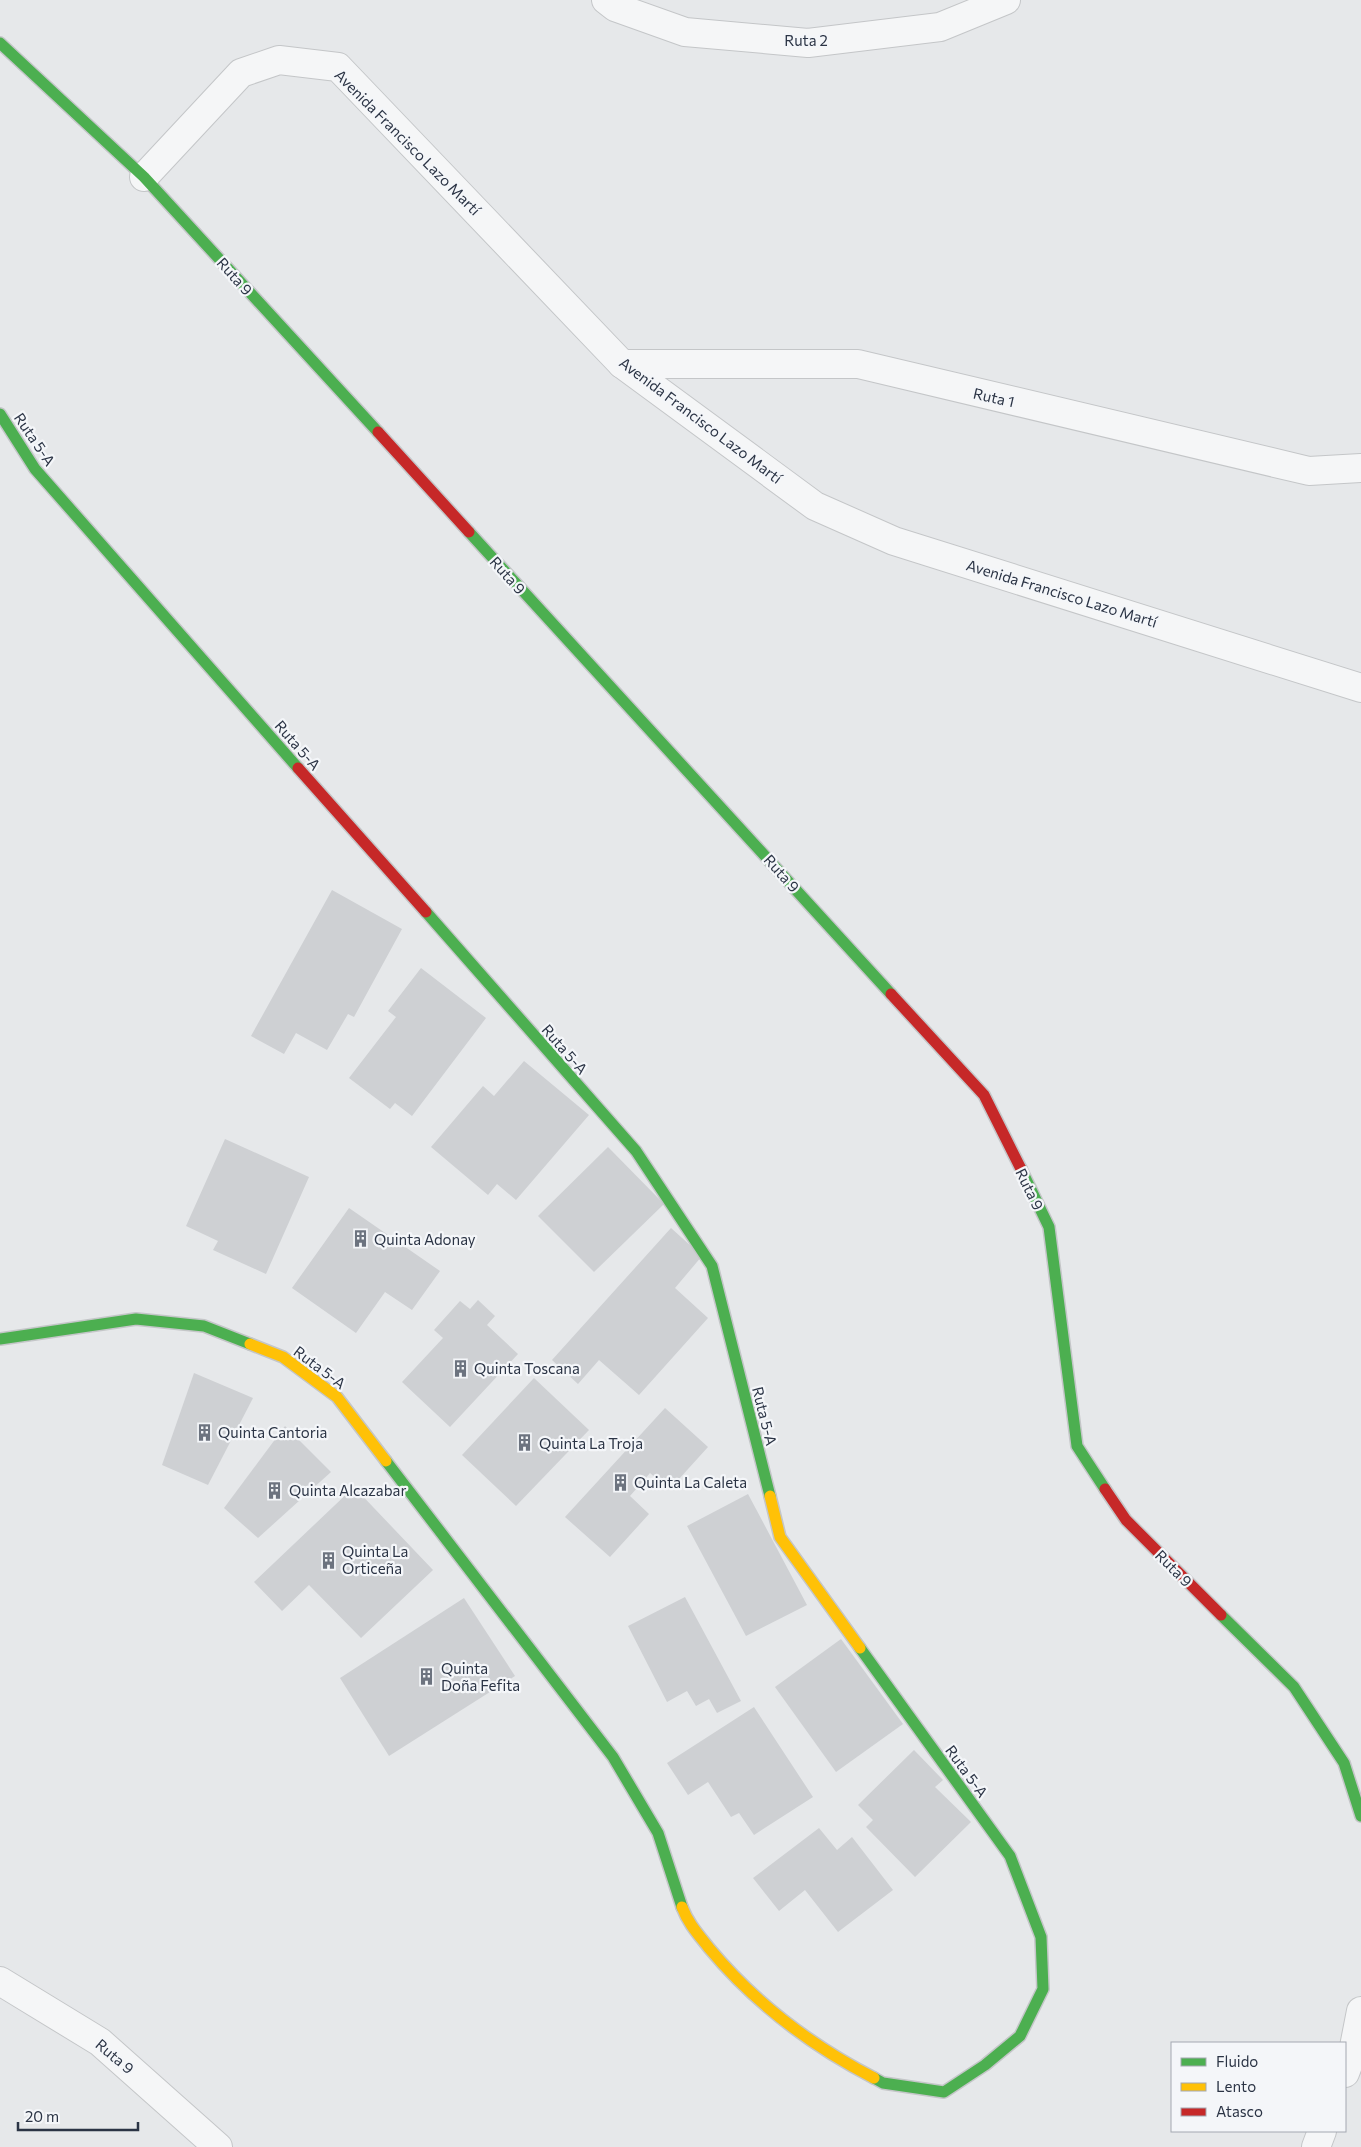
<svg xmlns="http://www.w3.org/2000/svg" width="1361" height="2147" font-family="Commissioner,sans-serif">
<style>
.building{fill:#ced0d3}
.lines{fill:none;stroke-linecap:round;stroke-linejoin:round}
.street-casing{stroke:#c4c6c8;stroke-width:30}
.fast-casing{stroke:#c4c6c8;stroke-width:14}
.slow-casing{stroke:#c4c6c8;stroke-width:14}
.jam-casing{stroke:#c4c6c8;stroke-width:14}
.street{stroke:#f5f6f7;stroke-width:28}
.fast{stroke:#4caf50;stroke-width:11}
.slow{stroke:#ffc107;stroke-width:11}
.jam{stroke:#c62828;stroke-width:11}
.labels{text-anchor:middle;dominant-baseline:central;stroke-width:4.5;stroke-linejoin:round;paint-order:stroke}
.street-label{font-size:15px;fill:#2b3445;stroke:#f4f6f9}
.poi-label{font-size:15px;fill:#2b3445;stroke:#f4f6f9;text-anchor:start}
</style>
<rect width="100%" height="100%" fill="#e6e8ea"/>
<g class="building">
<polygon points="332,890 402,929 354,1017 348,1014 327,1050 296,1033 284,1054 251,1036"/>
<polygon points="421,968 486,1018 412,1116 395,1103 390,1109 349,1078 396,1017 388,1011"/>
<polygon points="524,1061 589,1115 516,1200 497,1184 488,1195 431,1147 483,1086 494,1096"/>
<polygon points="225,1139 309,1177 266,1274 213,1250 218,1241 186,1226"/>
<polygon points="608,1147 664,1204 594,1272 538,1216"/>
<polygon points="349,1208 440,1271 412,1310 385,1292 356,1333 292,1288"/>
<polygon points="671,1228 702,1256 675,1288 708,1318 639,1395 599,1360 578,1384 552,1360"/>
<polygon points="478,1300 495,1316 487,1325 518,1354 450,1427 402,1382 443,1338 434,1330 460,1301 470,1309"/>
<polygon points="194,1373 253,1398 208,1485 162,1465"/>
<polygon points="534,1378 589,1430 516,1506 462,1455"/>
<polygon points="665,1408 708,1447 669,1490 650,1473 630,1496 649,1514 610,1557 565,1517"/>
<polygon points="285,1426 331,1472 258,1538 224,1508"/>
<polygon points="354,1487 433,1570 361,1638 309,1585 282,1611 254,1582"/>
<polygon points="748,1494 807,1605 746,1636 687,1526"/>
<polygon points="685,1597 741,1701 717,1713 709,1699 696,1706 687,1691 667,1702 628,1626"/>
<polygon points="464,1598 515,1676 389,1756 340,1678"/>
<polygon points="841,1639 903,1724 836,1772 775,1687"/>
<polygon points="754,1707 813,1797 754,1835 739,1813 731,1817 708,1782 688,1795 667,1763"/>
<polygon points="914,1750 943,1780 935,1787 971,1822 915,1877 866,1827 873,1820 858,1805"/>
<polygon points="819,1828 837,1850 852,1837 893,1890 838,1932 805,1890 779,1911 753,1878"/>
</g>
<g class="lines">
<defs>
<g id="street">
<polyline points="606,0 615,7 685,32 808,43 940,27 1006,0"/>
<polyline points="144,177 241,73 279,60 338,67 622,364 815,506 894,541 1361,688"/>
<polyline points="622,364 858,364 1309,471 1361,468"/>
<polyline points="0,1981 100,2042 218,2147"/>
<polyline points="1345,2073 1353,2052 1361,2011"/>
<polyline points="1316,2147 1322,2131"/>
</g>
<g id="fast">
<polyline points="0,43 144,177 378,432"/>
<polyline points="0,414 35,469 298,768"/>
<polyline points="469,532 891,994"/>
<polyline points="426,912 636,1151 712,1266 770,1496"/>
<polyline points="1021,1169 1049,1227 1077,1446 1105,1489"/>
<polyline points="0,1339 136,1319 204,1326 250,1344"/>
<polyline points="386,1461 613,1757 658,1833 682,1907"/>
<polyline points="1221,1615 1294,1687 1344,1763 1361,1816"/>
<polyline points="860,1648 1010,1856 1041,1937 1043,1989 1020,2036 985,2065 944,2092 883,2083 874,2078"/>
</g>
<g id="slow">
<polyline points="250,1344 283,1357 337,1397 386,1461"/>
<polyline points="770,1496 780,1537 860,1648"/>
<path d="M682,1907C688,1923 698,1934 709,1948C754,2002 812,2046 874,2078"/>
</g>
<g id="jam">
<polyline points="378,432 469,532"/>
<polyline points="298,768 426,912"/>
<polyline points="891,994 984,1095 1021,1169"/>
<polyline points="1105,1489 1126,1520 1221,1615"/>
</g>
</defs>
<use href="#street" class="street-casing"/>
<use href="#fast" class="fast-casing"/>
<use href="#slow" class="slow-casing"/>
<use href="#jam" class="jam-casing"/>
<use href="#street" class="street"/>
<use href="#fast" class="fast"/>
<use href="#slow" class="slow"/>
<use href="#jam" class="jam"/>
</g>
<defs>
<symbol id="building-bare" viewBox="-9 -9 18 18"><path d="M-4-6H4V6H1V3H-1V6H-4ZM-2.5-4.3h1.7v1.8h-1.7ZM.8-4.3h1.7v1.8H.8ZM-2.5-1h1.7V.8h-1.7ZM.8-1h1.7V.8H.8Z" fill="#6c737f" stroke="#f4f6f9" stroke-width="2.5" paint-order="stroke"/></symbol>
</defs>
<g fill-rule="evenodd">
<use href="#building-bare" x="348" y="1226" width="25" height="25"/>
<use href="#building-bare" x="448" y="1356" width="25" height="25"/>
<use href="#building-bare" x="192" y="1420" width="25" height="25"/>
<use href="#building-bare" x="512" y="1430" width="25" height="25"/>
<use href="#building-bare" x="608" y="1470" width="25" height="25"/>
<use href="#building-bare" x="262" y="1478" width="25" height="25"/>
<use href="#building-bare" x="316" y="1548" width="25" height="25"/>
<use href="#building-bare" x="414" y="1664" width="25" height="25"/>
</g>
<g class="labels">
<g class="street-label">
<text x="806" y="40">Ruta 2</text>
<text transform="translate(408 142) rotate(45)">Avenida Francisco Lazo Martí</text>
<text transform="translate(235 276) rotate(48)">Ruta 9</text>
<text transform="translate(994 397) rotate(13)">Ruta 1</text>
<text transform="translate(701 420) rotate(37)">Avenida Francisco Lazo Martí</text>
<text transform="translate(35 439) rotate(56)">Ruta 5-A</text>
<text transform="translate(508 575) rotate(48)">Ruta 9</text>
<text transform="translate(1062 593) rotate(17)">Avenida Francisco Lazo Martí</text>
<text transform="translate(298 745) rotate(49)">Ruta 5-A</text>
<text transform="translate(782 873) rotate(48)">Ruta 9</text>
<text transform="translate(565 1049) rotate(49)">Ruta 5-A</text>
<text transform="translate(1030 1189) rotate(64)">Ruta 9</text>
<text transform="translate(320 1367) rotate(37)">Ruta 5-A</text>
<text transform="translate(765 1416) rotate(76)">Ruta 5-A</text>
<text transform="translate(1174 1568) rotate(45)">Ruta 9</text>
<text transform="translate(967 1771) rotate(54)">Ruta 5-A</text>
<text transform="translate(115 2056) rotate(40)">Ruta 9</text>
</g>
<g class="poi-label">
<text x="374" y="1239">Quinta Adonay</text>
<text x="474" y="1368">Quinta Toscana</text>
<text x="218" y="1432">Quinta Cantoria</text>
<text x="539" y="1443">Quinta La Troja</text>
<text x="634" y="1482">Quinta La Caleta</text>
<text x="289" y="1490">Quinta Alcazabar</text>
<text x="342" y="1551">Quinta La<tspan x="342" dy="17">Orticeña</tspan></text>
<text x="441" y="1668">Quinta<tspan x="441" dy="17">Doña Fefita</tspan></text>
</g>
</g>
<rect x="1171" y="2042" width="175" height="90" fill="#f4f6f9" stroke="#a4a8b1"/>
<rect x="1181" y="2058" width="25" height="8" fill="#4caf50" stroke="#a4a8b1"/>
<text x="1216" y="2067" font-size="15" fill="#2b3445">Fluido</text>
<rect x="1181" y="2083" width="25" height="8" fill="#ffc107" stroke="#a4a8b1"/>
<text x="1216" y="2092" font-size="15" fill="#2b3445">Lento</text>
<rect x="1181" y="2108" width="25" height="8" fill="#c62828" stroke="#a4a8b1"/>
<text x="1216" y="2117" font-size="15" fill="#2b3445">Atasco</text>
<path d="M18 2122v8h120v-8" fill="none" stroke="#2b3445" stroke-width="2.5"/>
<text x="25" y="2122" font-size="15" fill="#2b3445" stroke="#f4f6f9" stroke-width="4" paint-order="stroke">20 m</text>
</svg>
